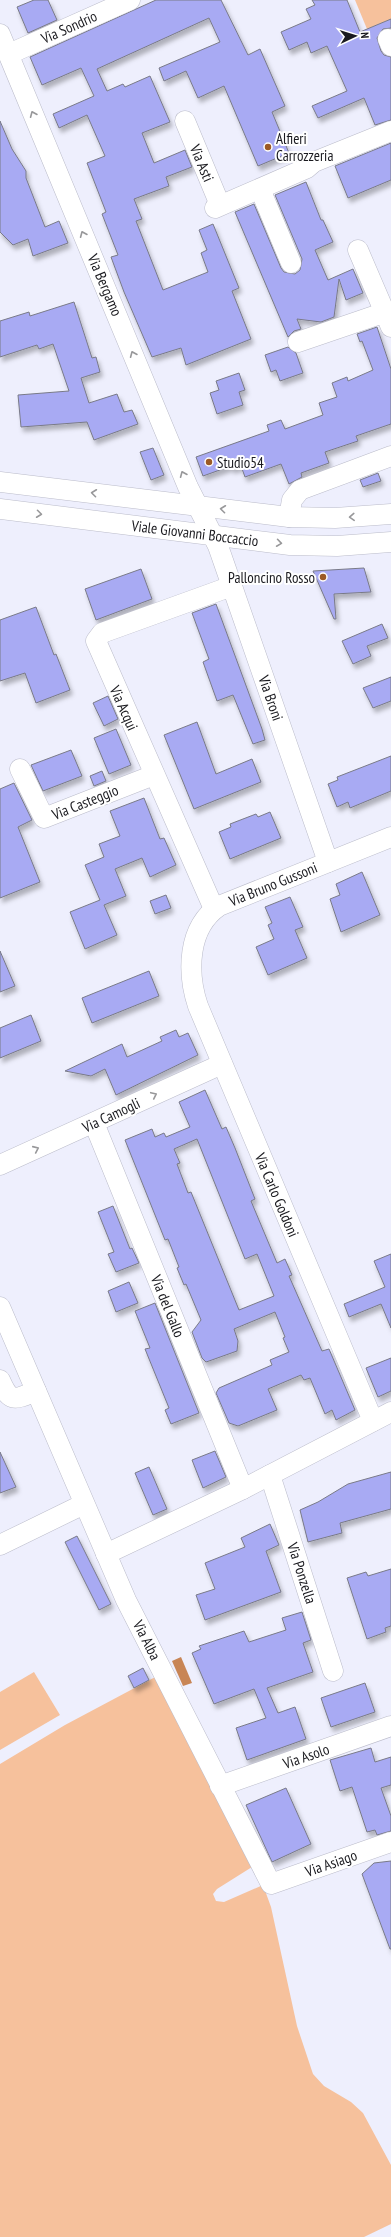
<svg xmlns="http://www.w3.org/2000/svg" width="391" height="2237" font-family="'PT Sans Narrow',sans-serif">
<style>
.green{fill:#f6c19c}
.water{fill:#c88555}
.building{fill:#a8aaf3;stroke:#797a87;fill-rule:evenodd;filter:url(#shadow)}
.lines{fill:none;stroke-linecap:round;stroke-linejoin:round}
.minor-casing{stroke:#bbbcca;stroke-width:21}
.minor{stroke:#fff;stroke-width:20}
.oneway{stroke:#98989a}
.poi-dot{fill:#9c5a26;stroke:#fff;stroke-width:1.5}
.labels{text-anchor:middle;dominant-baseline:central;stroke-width:4;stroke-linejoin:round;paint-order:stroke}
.street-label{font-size:15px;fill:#1a1a1f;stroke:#fff}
.poi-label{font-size:15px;fill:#1a1a1f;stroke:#fff;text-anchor:start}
</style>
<defs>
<filter id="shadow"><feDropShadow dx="2.5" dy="4.5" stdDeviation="2" flood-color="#0004"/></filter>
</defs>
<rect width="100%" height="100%" fill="#eeeffd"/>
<g class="green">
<polygon points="355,0 391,0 391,19 367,29"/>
<polygon points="34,1672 60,1715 0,1750 0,1692"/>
<polygon points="159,1675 252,1867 217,1889 213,1894 216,1901 224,1902 263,1885 271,1907 297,2026 313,2074 324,2086 351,2102 363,2113 391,2165 391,2224 364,2237 0,2237 0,1764 65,1725"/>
</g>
<polygon class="water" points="181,1657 192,1683 183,1686 172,1661"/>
<g class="building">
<polygon points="34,0 48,0 57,20 28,33 17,7"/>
<polygon points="156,0 221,0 248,55 260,49 285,106 272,112 289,153 258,166 224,86 198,98 186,71 164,81 159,68 220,42 209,18 97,69 107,91 123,84 125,87 150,76 170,122 142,133 154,163 185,150 192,167 166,177 169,186 134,199 142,219 136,221 163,290 208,272 201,253 207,250 199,230 213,224 239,288 232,291 251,339 186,365 181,348 152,357 124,292 111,257 118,255 102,214 106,212 87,163 105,156 87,115 59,128 53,114 94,96 81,68 42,85 30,57"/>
<polygon points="312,0 347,0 360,32 391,19 391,28 383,29 377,38 381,51 384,55 391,57 391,120 375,125 364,98 318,118 312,106 347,91 327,46 311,53 307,42 289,50 281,32 311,19 306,9 315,5"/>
<polygon points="0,121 12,149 26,171 26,178 45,227 59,221 68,243 33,256 28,239 13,245 0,232"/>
<polygon points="391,143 391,180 348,198 335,166"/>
<polygon points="306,182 321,220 323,220 333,242 315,250 328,280 353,269 363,293 346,300 339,279 334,317 321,322 297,319 301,329 294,331 288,337 235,212 254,204 281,268 284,272 295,274 300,270 302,259 275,195"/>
<polygon points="74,302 92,358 96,357 100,372 81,378 89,403 117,394 124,412 132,410 138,424 94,440 87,422 21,427 18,395 69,391 53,344 39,349 37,345 0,357 0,321 29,312 30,316"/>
<polygon points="377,327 391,369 391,424 356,436 358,441 325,452 329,463 301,473 302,477 289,484 281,464 245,477 241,466 232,469 231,466 203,476 196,457 269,431 267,425 281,420 285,429 323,415 319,403 337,397 332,383 347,377 348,381 373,370 362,341 360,342 357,334"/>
<polygon points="288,347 296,353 303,373 280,381 276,370 271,372 265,355"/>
<polygon points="239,373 245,390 239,392 243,405 217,414 210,393 219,390 216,381"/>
<polygon points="153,448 164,475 151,480 140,452"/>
<polygon points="378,473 381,481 363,487 360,480"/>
<polygon points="364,568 371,592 334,594 336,619 334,619 313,571"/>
<polygon points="141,569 152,599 96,620 85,589"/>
<polygon points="216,604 262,729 265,740 253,744 233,695 217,701 203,662 209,659 192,613"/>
<polygon points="36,607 54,655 56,654 70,690 36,703 25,673 0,681 0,620"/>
<polygon points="382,624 388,638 367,646 371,656 353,664 342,641"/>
<polygon points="391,677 391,701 373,708 363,688"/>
<polygon points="108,696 118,719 104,726 93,703"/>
<polygon points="197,722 216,774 252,759 261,782 194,809 164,735"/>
<polygon points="116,729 131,765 109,774 94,738"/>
<polygon points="71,750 82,776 43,791 31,765"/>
<polygon points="391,756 391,791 350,808 348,802 337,807 328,784 338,780 337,777"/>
<polygon points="102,771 106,781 94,786 90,776"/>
<polygon points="14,783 32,820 18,827 40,882 0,898 0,789"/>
<polygon points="144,798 160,839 164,838 176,865 150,877 142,858 115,869 126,896 104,905 117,935 85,949 70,912 100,900 85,865 104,857 99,844 120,836 110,811"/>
<polygon points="270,812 281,838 230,859 219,832 231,827 230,824 256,814 258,817"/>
<polygon points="362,872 380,915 341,932 330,899 340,895 336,884"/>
<polygon points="166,895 171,908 155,914 150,901"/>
<polygon points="290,897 303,927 295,930 307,958 268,975 256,947 274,939 268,925 272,923 265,907"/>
<polygon points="0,951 15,986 0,992"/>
<polygon points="149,971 159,996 92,1023 82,998"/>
<polygon points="31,1015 41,1041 0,1058 0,1028"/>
<polygon points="176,1030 179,1037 188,1033 198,1055 116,1095 105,1069 91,1076 65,1071 122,1044 127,1057 162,1041 160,1037"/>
<path d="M205,1090L222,1129L226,1127L235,1148L255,1199L251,1201L277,1263L285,1259L292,1275L289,1276L322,1351L329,1349L355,1410L336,1420L332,1410L325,1414L310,1378L304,1380L301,1375L268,1389L277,1410L238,1426L229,1423L216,1393L219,1388L272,1365L270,1360L289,1352L283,1338L285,1337L275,1312L234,1329L238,1341L237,1351L209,1361L206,1362L202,1358L192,1332L201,1320L186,1284L184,1285L177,1268L179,1267L168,1239L165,1240L125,1140L152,1129L155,1137L164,1133L166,1137L190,1127L179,1102ZM197,1139L245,1259L257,1254L274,1296L239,1310L191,1192L188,1193L177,1164L180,1163L174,1149Z"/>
<polygon points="113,1206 130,1249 132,1248 139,1263 116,1272 108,1254 114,1252 98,1212"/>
<polygon points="391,1254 391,1328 381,1304 349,1317 344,1304 385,1287 374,1261"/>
<polygon points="129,1282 138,1303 116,1312 108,1291"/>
<polygon points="155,1303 199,1413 171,1424 165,1410 169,1408 145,1349 150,1348 135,1311"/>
<polygon points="391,1358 391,1391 378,1397 366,1368"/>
<polygon points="215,1451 226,1477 203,1488 192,1460"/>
<polygon points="0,1452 16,1487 0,1493"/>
<polygon points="149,1467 167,1509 153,1515 135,1473"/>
<polygon points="391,1472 391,1509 340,1523 342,1533 308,1542 300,1510 318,1502 348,1484"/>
<polygon points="270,1524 279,1545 266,1551 281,1592 205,1620 196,1595 215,1589 205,1563 245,1547 241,1538"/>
<polygon points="77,1536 111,1604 99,1610 65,1542"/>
<polygon points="391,1569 391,1626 385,1628 386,1632 367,1639 347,1578 366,1572 368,1576"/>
<polygon points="302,1612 311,1640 303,1643 313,1672 267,1688 278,1713 295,1707 306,1739 247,1760 236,1728 266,1718 254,1689 214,1704 192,1653 201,1649 199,1646 244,1631 249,1642 286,1630 282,1618"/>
<polygon points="143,1668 149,1680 134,1688 128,1676"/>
<polygon points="365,1683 375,1712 331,1727 321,1698"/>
<polygon points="371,1748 375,1762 391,1757 391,1785 381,1788 391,1816 391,1831 377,1835 375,1830 367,1832 352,1787 340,1791 330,1760"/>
<polygon points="286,1788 311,1844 272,1862 246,1805"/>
<polygon points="391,1861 391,1949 390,1949 362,1874 374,1863"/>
</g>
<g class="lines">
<defs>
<g id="minor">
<polyline points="0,34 188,487 218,546 328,862"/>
<polyline points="388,39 391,46"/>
<polyline points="9,54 130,0"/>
<polyline points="185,121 220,205"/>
<polyline points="260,189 291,263"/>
<polyline points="215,208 307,168 314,162 391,131"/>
<polyline points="358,250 391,327"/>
<polyline points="298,342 386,312"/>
<polyline points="0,482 289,517 335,518 391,514"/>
<polyline points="0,509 290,545 337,546 391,542"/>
<polyline points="289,517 292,500 300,490 391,456"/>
<polyline points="20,769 44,818 154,775"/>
<polyline points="214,909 96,641 102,633 232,586"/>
<polyline points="94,1123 243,1489"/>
<polyline points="0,1165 222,1064"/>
<polyline points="0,1307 126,1600 271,1884 391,1842"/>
<path d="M0,1380C10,1403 14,1400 36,1391"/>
<path d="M373,1421L198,1006C187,973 187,928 219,906L391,837"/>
<polyline points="270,1475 333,1671"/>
<polyline points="0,1545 84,1504"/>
<polyline points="106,1554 243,1489 391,1412"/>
<polyline points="220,1786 391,1726"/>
</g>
</defs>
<use href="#minor" class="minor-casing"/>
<use href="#minor" class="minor"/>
</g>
<defs><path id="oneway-chevron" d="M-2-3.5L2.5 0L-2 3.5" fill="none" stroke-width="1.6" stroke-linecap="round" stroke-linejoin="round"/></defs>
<g class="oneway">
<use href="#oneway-chevron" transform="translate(33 114) rotate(-113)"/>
<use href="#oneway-chevron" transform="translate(83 234) rotate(-113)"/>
<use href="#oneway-chevron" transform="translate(133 354) rotate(-113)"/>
<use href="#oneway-chevron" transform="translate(183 474) rotate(-113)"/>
<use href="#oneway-chevron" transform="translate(94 493) rotate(-173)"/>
<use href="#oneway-chevron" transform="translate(223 509) rotate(-173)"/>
<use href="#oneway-chevron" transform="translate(39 514) rotate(7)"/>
<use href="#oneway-chevron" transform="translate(352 517) rotate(177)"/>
<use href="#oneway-chevron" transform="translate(279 543) rotate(8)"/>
<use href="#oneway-chevron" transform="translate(154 1095) rotate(-25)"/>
<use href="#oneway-chevron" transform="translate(36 1149) rotate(-24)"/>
</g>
<g class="poi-dot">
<circle cx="268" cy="147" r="4"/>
<circle cx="209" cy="462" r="4"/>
<circle cx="323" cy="577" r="4"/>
</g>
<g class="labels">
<g class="street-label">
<text transform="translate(69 27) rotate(-24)">Via Sondrio</text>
<text transform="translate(202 163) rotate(67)">Via Asti</text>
<text transform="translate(105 285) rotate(67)">Via Bergamo</text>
<text transform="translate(195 533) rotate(7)">Viale Giovanni Boccaccio</text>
<text transform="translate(271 698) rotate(71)">Via Broni</text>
<text transform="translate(124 708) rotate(66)">Via Acqui</text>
<text transform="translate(85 802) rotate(-22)">Via Casteggio</text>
<text transform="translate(273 884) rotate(-22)">Via Bruno Gussoni</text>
<text transform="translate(111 1115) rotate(-25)">Via Camogli</text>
<text transform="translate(277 1195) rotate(67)">Via Carlo Goldoni</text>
<text transform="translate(168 1306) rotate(68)">Via del Gallo</text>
<text transform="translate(302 1573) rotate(72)">Via Ponzella</text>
<text transform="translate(147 1640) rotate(63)">Via Alba</text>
<text transform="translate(306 1756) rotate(-19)">Via Asolo</text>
<text transform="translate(331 1863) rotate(-19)">Via Asiago</text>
</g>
<g class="poi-label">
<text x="276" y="138">Alfieri<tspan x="276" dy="17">Carrozzeria</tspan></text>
<text x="217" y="462">Studio54</text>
<text x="315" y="577" text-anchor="end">Palloncino Rosso</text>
</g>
</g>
<g transform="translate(355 36) rotate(86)" stroke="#ffffff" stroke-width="3" paint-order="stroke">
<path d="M0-3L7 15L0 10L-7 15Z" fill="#1a1a1f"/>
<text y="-6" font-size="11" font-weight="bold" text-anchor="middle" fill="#1a1a1f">N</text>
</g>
</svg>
